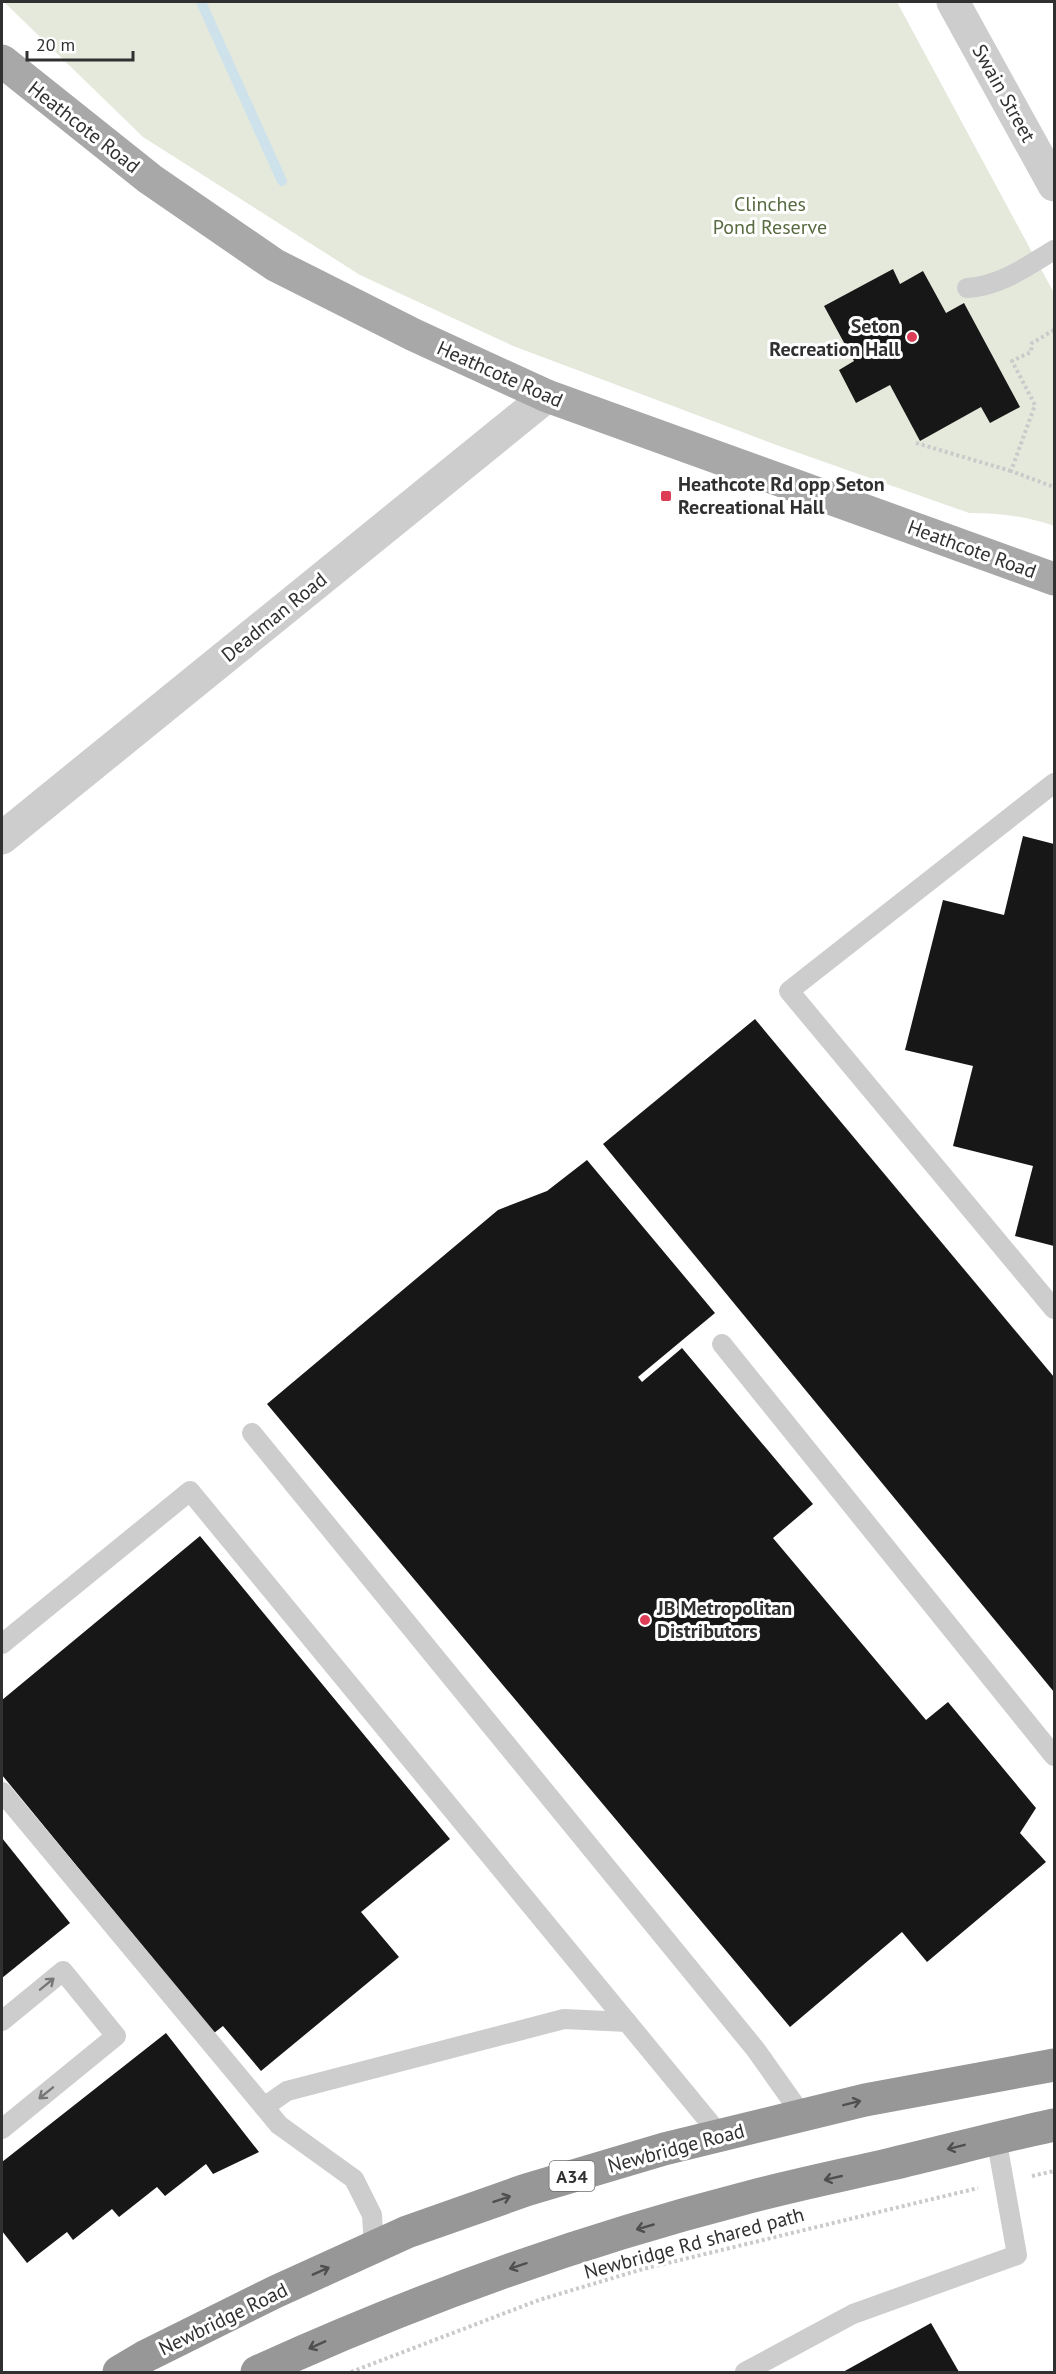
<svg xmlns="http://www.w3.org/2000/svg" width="1056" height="2374" font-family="'PT Sans',sans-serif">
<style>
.green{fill:#e5e9dc}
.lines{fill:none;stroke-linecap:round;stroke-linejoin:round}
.stream{stroke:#cde2eb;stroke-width:10}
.building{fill:#171717}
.path{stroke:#cacaca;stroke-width:4;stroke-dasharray:3 3;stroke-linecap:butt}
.lane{stroke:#cdcdcd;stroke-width:20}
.street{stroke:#cdcdcd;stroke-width:33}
.primary{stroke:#a8a8a8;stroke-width:33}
.highway{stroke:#979797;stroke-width:33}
.oneway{stroke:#777}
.oneway2{stroke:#4f4f4f}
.poi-dot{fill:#dd3d57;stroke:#fff;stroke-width:2}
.labels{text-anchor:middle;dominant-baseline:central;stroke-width:6;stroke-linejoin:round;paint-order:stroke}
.shield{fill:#fff;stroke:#6e6e6e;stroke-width:1.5}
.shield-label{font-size:18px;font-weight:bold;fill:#303030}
.street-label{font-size:20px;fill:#303030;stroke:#fff}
.park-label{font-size:20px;fill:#576a40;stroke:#fff}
.poi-label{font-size:20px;font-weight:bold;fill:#303030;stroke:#fff;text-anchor:start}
</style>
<rect width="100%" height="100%" fill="#fff"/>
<path class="green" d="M4,2H897L1054,293V526C1026,516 999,513 969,513L779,446L513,346L360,275L143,137Z"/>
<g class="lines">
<polyline class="stream" points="201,2 282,181"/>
</g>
<g class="building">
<polygon points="893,269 900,284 923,271 946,313 964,303 1020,407 990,423 981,407 920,441 890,385 856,403 839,370 854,361 824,306"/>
<polygon points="1023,836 1054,844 1054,1246 1015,1236 1033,1166 953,1146 973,1066 905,1050 943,900 1004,915"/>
<polygon points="755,1019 1054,1377 1054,1692 603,1144"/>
<polygon points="587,1160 715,1313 638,1377 642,1382 682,1348 813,1504 773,1538 926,1720 948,1702 1036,1808 1020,1833 1046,1862 927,1962 902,1932 790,2027 267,1404 498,1210 547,1191"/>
<polygon points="200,1536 450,1839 361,1912 399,1957 261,2071 223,2026 214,2033 2,1775 2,1700"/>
<polygon points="2,1838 70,1923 2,1978"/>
<polygon points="166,2033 259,2152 213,2174 206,2164 165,2196 157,2187 119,2217 112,2209 73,2240 67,2232 27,2263 2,2231 2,2162"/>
<polygon points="931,2323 959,2372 843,2372"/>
</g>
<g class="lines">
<g class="path">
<polyline points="1054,330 1032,343 1031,352 1012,361 1035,405 1011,471 1054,487"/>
<polyline points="916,443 1011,471"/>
<polyline points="1032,2176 1054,2171"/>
<polyline points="351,2372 539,2300 643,2269 978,2188"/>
</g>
<g class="lane">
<path d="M967,288C1000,286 1026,267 1054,250"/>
<polyline points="1054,783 789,991 1054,1309"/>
<polyline points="722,1344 1054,1756"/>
<polyline points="252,1433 756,2050 802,2115"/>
<polyline points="2,1644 190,1491 720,2135"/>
<polyline points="2,1792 279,2125 354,2179 372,2215 374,2247"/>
<polyline points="2,2021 63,1971 116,2036 2,2129"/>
<polyline points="264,2107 287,2091 564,2019 627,2022"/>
<polyline points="745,2372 853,2314 1017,2255 996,2137"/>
</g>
<g class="street">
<polyline points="953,2 1054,185"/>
<polyline points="2,838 547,396"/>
</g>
<polyline class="primary" points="2,61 150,179 275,265 414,335 547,396 1054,579"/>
<g class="highway">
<polyline points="119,2372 146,2356 275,2292 407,2232 526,2190 664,2149 865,2100 1054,2065"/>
<path d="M257,2372C413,2301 575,2242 742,2199C790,2186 839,2176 887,2165C943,2152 998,2137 1054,2125"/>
</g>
</g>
<defs><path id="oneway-shaft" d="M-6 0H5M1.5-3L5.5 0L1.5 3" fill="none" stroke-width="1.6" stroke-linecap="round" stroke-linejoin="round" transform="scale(1.5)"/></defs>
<g class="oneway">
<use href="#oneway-shaft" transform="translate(47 1984) rotate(-39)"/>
<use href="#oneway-shaft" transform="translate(46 2093) rotate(141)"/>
</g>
<g class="oneway2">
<use href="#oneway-shaft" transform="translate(852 2103) rotate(-14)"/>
<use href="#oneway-shaft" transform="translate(956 2147) rotate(166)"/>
<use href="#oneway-shaft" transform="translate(833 2178) rotate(167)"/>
<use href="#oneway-shaft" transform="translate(502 2199) rotate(-19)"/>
<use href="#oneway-shaft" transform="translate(645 2227) rotate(164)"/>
<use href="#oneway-shaft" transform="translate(518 2266) rotate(162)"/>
<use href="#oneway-shaft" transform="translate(321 2271) rotate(-24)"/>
<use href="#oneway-shaft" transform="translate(317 2345) rotate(156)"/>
</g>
<g class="poi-dot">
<circle cx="912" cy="337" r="6"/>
<rect x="660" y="490" width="12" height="12" rx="3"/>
<circle cx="645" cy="1620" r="6"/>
</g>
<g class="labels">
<rect class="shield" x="549.5" y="2161" width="45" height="30" rx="4.5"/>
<g class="shield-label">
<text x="572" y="2176">A34</text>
</g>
<g class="street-label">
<text transform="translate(1004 93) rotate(61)">Swain Street</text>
<text transform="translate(84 127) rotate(38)">Heathcote Road</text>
<text transform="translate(500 374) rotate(24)">Heathcote Road</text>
<text transform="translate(972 549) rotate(20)">Heathcote Road</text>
<text transform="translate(274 617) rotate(-39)">Deadman Road</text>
<text transform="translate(676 2148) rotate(-15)">Newbridge Road</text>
<text transform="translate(694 2243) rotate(-15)">Newbridge Rd shared path</text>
<text transform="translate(223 2319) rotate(-26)">Newbridge Road</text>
</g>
<g class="park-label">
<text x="770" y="204">Clinches<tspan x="770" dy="23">Pond Reserve</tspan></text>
</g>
<g class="poi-label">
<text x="900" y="326" text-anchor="end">Seton<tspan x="900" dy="23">Recreation Hall</tspan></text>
<text x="678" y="484">Heathcote Rd opp Seton<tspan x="678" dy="23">Recreational Hall</tspan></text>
<text x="657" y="1608">JB Metropolitan<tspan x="657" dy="23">Distributors</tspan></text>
</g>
</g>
<rect width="1056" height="2374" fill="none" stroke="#303030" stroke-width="6"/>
<path d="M27 51v9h106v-9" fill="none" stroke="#303030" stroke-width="3"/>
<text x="36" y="51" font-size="18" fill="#303030" stroke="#ffffff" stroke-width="4.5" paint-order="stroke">20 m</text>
</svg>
